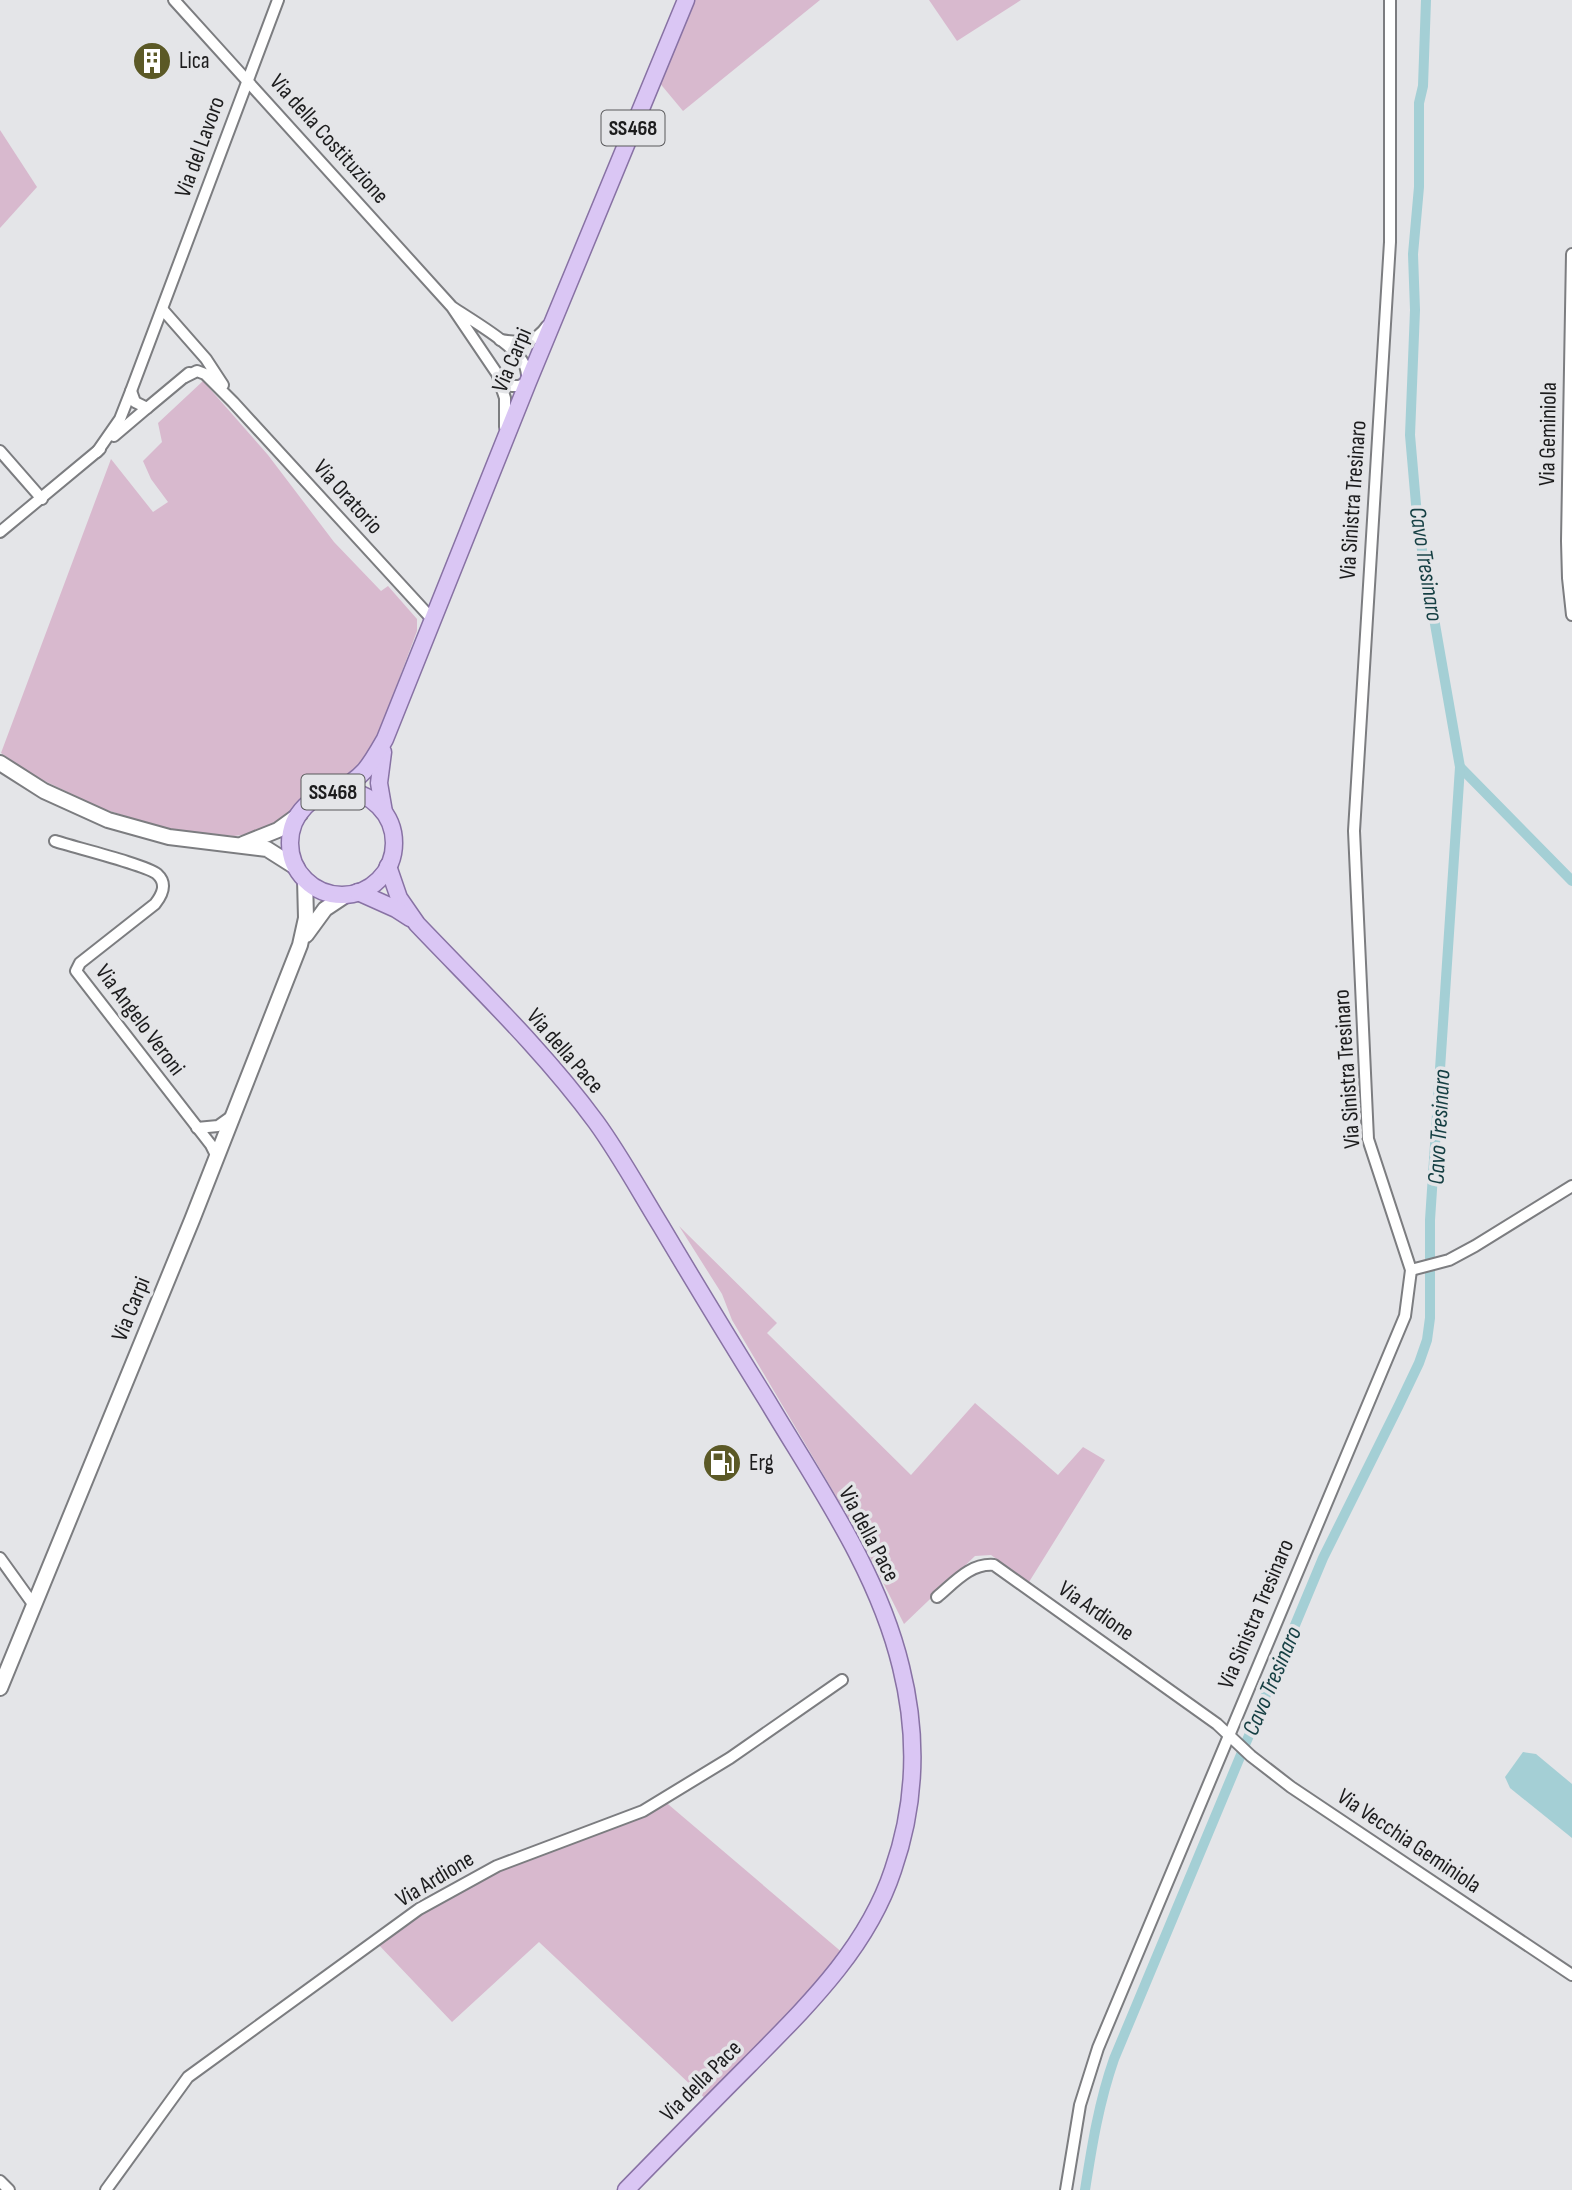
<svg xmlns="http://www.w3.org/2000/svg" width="1572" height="2190" font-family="'Sofia Sans Condensed',sans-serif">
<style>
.green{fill:#d8b9ce}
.water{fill:#a4cfd5}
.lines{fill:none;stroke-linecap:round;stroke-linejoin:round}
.canal{stroke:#a4cfd5;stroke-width:10}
.street-casing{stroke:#7c7d80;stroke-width:14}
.secondary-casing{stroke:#7c7d80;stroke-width:18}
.primary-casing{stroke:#8872a4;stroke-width:19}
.street{stroke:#fff;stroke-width:10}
.secondary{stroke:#fff;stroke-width:14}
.primary{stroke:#dac6f4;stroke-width:16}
.labels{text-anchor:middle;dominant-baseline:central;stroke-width:7;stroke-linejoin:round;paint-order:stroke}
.shield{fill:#e4e5e8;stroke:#58585a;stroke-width:2}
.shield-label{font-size:21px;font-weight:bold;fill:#1c1c1d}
.poi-label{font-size:23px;fill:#1c1c1d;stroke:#e4e5e8;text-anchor:start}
.street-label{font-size:23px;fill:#1c1c1d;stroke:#e4e5e8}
.water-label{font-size:24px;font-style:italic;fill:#153f43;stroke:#e4e5e8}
</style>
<rect width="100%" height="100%" fill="#e4e5e8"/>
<g class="green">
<polygon points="690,0 820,0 683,111 658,81"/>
<polygon points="929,0 1021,0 957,41"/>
<polygon points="0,130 37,187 0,228"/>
<polygon points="203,381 268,455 334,542 381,591 388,586 417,619 417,631 377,738 364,758 349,774 308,795 277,824 259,833 234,836 165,829 101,808 32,775 1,753 111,459 153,512 168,502 151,479 143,461 162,442 158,423"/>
<polygon points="679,1226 777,1323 767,1333 911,1475 975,1403 1058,1475 1083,1447 1105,1460 1029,1582 991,1555 975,1556 904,1624 859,1535 732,1320 722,1294"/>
<polygon points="662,1799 844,1954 711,2104 539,1942 452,2022 376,1942 438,1896"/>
</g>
<polygon class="water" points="1523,1752 1536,1754 1572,1784 1572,1838 1510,1788 1505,1777"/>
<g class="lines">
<g class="canal">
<polyline points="1460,767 1572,881"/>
<path d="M1085,2190C1092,2145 1099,2102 1114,2059L1323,1558L1399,1405L1419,1363L1427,1340L1430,1318V1220L1460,767L1418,527L1410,435L1415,310L1413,254L1419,187V103L1423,86L1426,0"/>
</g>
<defs>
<g id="street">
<path d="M174,0L452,307L498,375L512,386H519L528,382C527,376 527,371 525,366C516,345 471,320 452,307"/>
<polyline points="1572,254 1567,541 1568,578 1572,615"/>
<polyline points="163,310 206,359 223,385"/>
<path d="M500,340C521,343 535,344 547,326"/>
<polyline points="185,377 197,371 205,374 233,402 432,619"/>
<polyline points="498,377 505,398 505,427"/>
<polyline points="131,391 135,402 147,408 189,373"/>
<polyline points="114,436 147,408"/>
<polyline points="0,451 42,499"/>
<polyline points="97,452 120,419 131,391 278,0"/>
<polyline points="0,532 100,449"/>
<path d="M55,841C73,847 147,865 157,874C168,884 162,895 155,904L80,963L76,971L211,1145L217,1157"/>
<polyline points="197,1128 218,1126 232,1116"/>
<polyline points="1411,1270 1449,1260 1475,1246 1572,1186"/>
<polyline points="0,1558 33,1604"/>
<path d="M937,1597C954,1583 970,1563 994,1565L1217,1724L1251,1756L1291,1787L1572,1975"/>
<polyline points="0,2181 9,2190"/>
<polyline points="106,2190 188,2077 419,1909 497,1866 643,1811 730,1758 842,1680"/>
<polyline points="1066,2190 1080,2105 1098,2048 1405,1316 1411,1270 1368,1139 1354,831 1390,242 1390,0"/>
</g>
<g id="secondary">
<polyline points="0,763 44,791 108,820 169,837 267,849 297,868"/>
<polyline points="243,844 278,830 300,814"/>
<polyline points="306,935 325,909 346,895"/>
<polyline points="0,1688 192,1220 300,945 306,918 305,879"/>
</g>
<g id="primary">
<polyline points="383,752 379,783 384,812"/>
<circle cx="342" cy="843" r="52"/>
<path d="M335,792C364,777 369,767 385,739L528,382L686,0"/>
<path d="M388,866L399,898L417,924C478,988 544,1051 596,1122C620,1155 640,1192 661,1226C696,1285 732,1344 768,1402C818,1486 878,1571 901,1667C918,1735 916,1804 893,1870C867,1949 806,2007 749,2065C708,2106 667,2148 626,2190"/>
<polyline points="358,892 396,909 410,918"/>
</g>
</defs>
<use href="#street" class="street-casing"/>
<use href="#secondary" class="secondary-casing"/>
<use href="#primary" class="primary-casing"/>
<use href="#street" class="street"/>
<use href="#secondary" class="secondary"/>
<use href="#primary" class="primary"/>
</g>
<defs>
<symbol id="building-disc" viewBox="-11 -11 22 22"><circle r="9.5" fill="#5b5926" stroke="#e4e5e8"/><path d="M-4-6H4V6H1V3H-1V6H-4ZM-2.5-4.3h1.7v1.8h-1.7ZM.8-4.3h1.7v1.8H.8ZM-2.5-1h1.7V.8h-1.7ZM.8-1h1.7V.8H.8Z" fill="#fff"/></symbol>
<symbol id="fuel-disc" viewBox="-11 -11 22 22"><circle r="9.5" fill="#5b5926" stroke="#e4e5e8"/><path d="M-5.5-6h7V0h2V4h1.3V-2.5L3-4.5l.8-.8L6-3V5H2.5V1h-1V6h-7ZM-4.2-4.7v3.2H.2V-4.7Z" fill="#fff"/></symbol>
</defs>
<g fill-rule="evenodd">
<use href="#building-disc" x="130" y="39" width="44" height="44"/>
<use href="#fuel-disc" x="700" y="1441" width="44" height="44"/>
</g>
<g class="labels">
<g class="shield">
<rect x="601.5" y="110.5" width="63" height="35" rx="5"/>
<rect x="301.5" y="774.5" width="63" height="35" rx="5"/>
</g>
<g class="shield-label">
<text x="633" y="128">SS468</text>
<text x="333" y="792">SS468</text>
</g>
<g class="poi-label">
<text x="179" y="61">Lica</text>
<text x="749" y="1463">Erg</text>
</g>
<g class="street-label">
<text transform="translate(329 139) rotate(48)">Via della Costituzione</text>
<text transform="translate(200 147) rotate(-70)">Via del Lavoro</text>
<text transform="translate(512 360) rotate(-67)">Via Carpi</text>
<text transform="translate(1548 434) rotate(-89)">Via Geminiola</text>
<text transform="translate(348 497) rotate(48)">Via Oratorio</text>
<text transform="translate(1353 500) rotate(-86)">Via Sinistra Tresinaro</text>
<text transform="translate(140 1020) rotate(53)">Via Angelo Veroni</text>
<text transform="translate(565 1051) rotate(49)">Via della Pace</text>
<text transform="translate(1347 1069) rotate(-94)">Via Sinistra Tresinaro</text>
<text transform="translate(131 1309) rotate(-68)">Via Carpi</text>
<text transform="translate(869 1534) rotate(62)">Via della Pace</text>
<text transform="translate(1096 1611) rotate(35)">Via Ardione</text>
<text transform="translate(1256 1614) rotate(-67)">Via Sinistra Tresinaro</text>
<text transform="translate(1409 1841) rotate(34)">Via Vecchia Geminiola</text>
<text transform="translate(435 1879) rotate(-31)">Via Ardione</text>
<text transform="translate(701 2081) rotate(-45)">Via della Pace</text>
</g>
<g class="water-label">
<text transform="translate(1426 564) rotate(81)">Cavo Tresinaro</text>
<text transform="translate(1439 1127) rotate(-87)">Cavo Tresinaro</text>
<text transform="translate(1272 1681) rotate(-67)">Cavo Tresinaro</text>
</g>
</g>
</svg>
